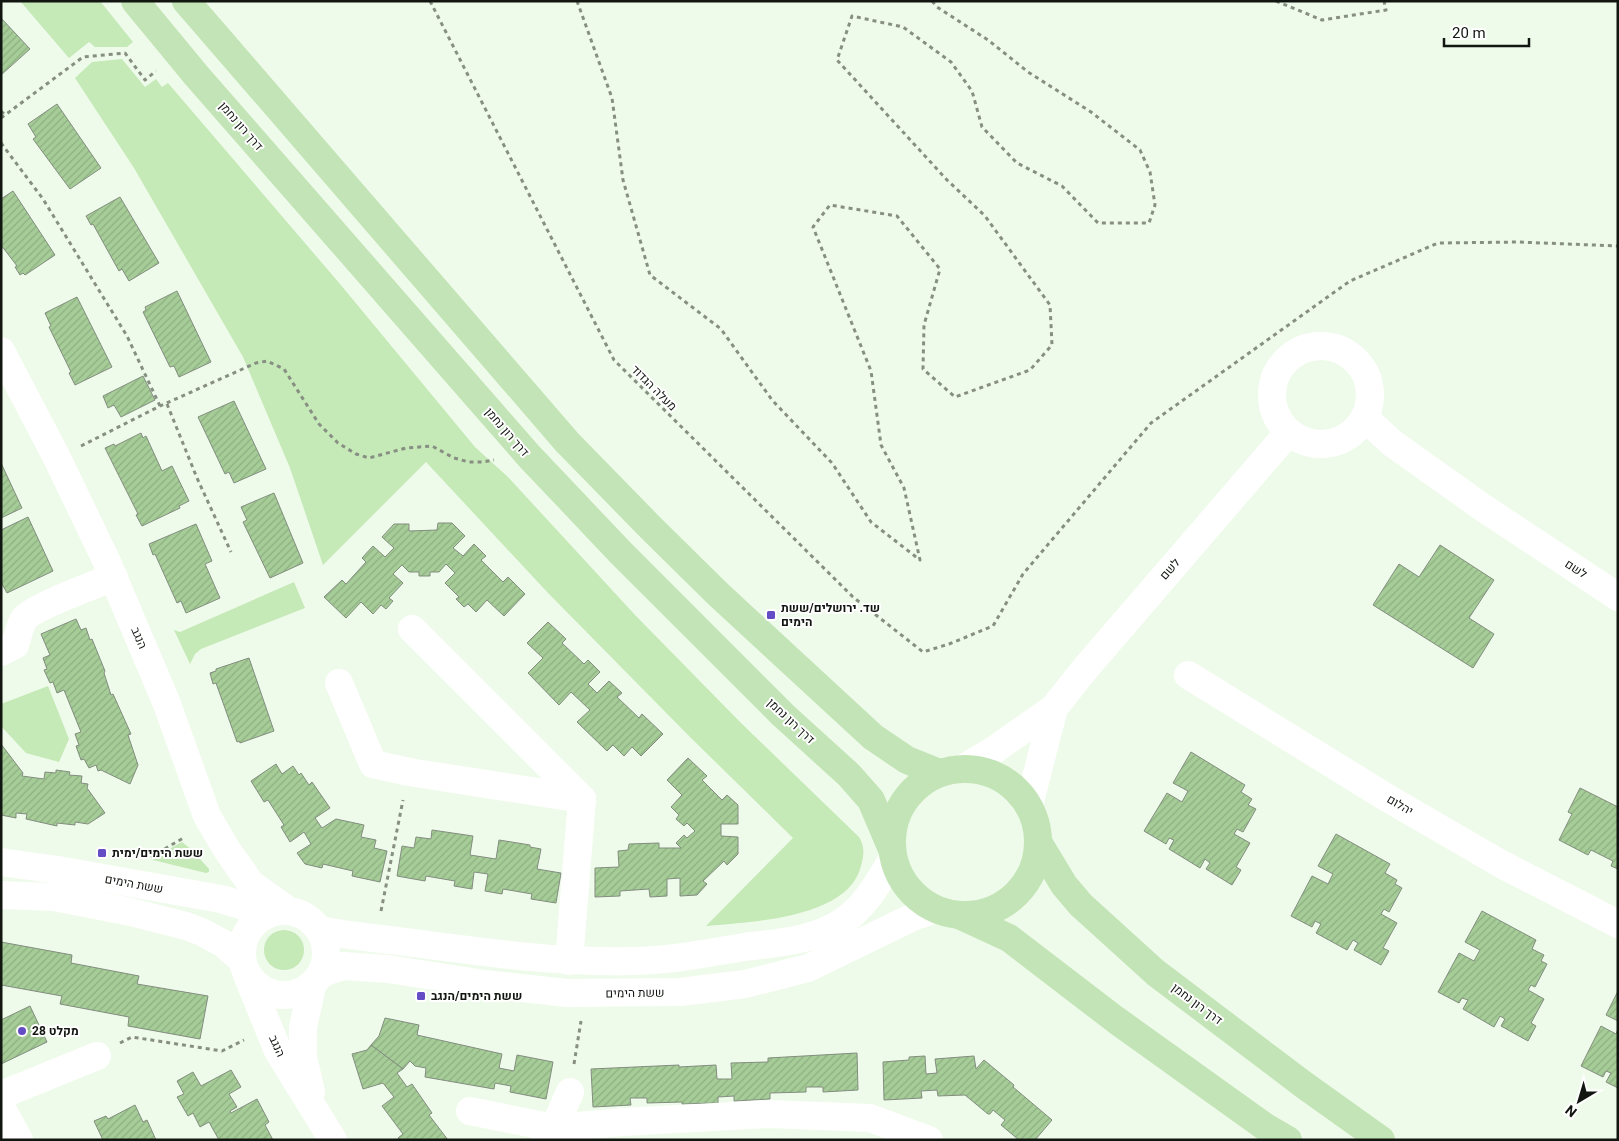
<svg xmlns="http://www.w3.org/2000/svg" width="1619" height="1141" font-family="Georgia,Heebo,serif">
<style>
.green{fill:#c5e9b7}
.building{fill:url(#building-hatch);stroke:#828d7f}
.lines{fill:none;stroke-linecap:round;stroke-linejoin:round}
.path{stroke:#878f83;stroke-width:3;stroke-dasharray:4 4;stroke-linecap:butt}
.minor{stroke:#fff;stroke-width:28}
.major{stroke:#c3e4b6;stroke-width:28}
.poi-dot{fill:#644cc5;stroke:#fff;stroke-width:2}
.labels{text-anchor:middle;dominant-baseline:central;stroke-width:4;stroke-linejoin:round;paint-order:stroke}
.street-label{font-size:12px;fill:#121610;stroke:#fff}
.poi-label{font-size:12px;font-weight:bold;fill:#121610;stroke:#fff;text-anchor:start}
</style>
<defs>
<pattern id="building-hatch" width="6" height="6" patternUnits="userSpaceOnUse" patternTransform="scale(1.25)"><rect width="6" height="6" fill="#a6cd98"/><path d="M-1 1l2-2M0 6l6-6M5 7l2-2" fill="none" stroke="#8eaf82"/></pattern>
</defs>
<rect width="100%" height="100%" fill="#effbea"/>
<g class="green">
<polygon points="20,1 100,1 133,42 127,47 95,47 89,42 69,58"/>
<path d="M122,59L145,87L156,79L162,87L168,83L340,284L475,447L508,477L636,616L741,723L859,837C865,847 864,855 861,866C848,919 749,922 706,926L793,838L690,737L549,594L426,462L323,565L290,468L243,357L134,168L75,78L92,62Z"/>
<polygon points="294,582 305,608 201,649 195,654 190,664 174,630 180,632"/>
<polygon points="48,686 69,739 59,762 26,753 1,726 1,704"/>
<polygon points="182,842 192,850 209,869 209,872 206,873 153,860 158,855"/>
<circle cx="284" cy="950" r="20"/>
</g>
<g class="building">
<polygon points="1,18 30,49 1,75"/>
<polygon points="57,104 101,168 70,189 33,139 36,137 28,124"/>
<polygon points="13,191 55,255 25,275 23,273 20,275 15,267 17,266 1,245 1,199"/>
<polygon points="120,197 159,263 129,281 122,269 119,271 93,224 91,225 86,216"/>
<polygon points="177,291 211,362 179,377 174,366 170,367 143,312 146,310 145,307"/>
<polygon points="77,297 112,367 75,385 69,373 71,372 49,327 51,326 45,313"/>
<polygon points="143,376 155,400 121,417 114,405 108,408 103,396"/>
<polygon points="234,401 266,469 234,483 229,472 225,474 198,417"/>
<polygon points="141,433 143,438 146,436 162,471 172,466 189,501 179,506 180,508 142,526 136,515 138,514 105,448 114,444 115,446"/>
<polygon points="1,463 22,508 1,518"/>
<polygon points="274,493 303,563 270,578 243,522 247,520 241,507"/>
<polygon points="28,517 53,571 7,593 1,582 1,530"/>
<polygon points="438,523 452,523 465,536 453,548 463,556 474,544 486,556 481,560 503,582 508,577 525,594 504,616 487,600 476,612 468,604 464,607 456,599 459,597 445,583 455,573 446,564 439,572 430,572 430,576 419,576 419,572 409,572 402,565 393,574 403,583 389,598 393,601 386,609 381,605 373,614 361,602 346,618 324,597 342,580 346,584 366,562 362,558 373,546 385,557 394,548 382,537 394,524 409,524 409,531 437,530"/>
<polygon points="196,524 212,561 205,564 220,598 186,613 181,601 177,603 155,554 153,555 149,544"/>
<polygon points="1440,545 1494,580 1469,618 1494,634 1473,668 1373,605 1399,564 1419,577"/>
<polygon points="76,619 81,630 86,628 90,640 92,639 105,671 104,673 111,695 113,694 131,734 128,735 138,765 130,784 101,770 98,771 96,765 89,768 84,759 81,760 76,746 79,745 75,734 81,732 64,690 57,693 53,682 50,683 44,670 47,669 43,658 50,655 41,634"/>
<polygon points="548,622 566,639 562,643 584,664 588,660 600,672 588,684 597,693 609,681 622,693 617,697 639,718 642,714 663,734 641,756 632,747 624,756 613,745 607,751 577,722 590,710 571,692 559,705 528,673 543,658 527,643"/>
<polygon points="249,658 274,731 240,743 239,741 237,742 216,683 213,684 210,673 216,671 216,669"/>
<polygon points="1,744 23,773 22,776 44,779 45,772 56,773 56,770 70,772 69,775 82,776 81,783 88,784 87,788 105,813 88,824 75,822 75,825 57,823 57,826 26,819 27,814 16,813 16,818 1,815"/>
<polygon points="1191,752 1245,785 1241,792 1252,799 1248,805 1256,809 1243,832 1237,829 1234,834 1250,843 1236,867 1241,870 1232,885 1206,869 1210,863 1205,859 1200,868 1169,849 1174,840 1169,838 1166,844 1144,831 1167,793 1182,802 1188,791 1173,783"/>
<polygon points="688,758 707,776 702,780 722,800 727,795 738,805 738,824 721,824 721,836 738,837 738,854 727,865 724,861 703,881 707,884 697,895 680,896 680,878 667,879 667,896 650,897 649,889 620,891 620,896 595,897 595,868 619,867 618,851 628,850 629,844 659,843 659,848 681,848 676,843 684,835 687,838 695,831 687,823 684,826 676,819 679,815 671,807 682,795 667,780"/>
<polygon points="276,764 282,774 293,766 299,775 301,773 309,785 312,782 330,808 315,818 322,828 336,819 364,825 361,837 376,840 374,848 387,851 380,882 352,876 353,871 323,864 322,868 305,864 297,853 311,844 304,832 290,842 281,827 284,825 268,800 264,802 251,781"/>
<polygon points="1580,788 1618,807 1618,869 1611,866 1613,861 1591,850 1588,855 1559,840 1572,814 1568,812"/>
<polygon points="432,830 473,836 470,855 496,859 499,840 530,845 530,847 541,849 537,869 561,873 556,903 531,899 532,894 503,889 502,894 485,891 488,874 474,872 472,889 454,886 455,881 426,876 425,881 397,876 402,846 414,848 416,837 431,839"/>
<polygon points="1336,834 1390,864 1385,873 1397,880 1395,884 1402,888 1389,912 1384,909 1381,914 1397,923 1383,948 1389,951 1381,965 1354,950 1358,943 1353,940 1347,950 1316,933 1321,924 1315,921 1312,927 1291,916 1312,876 1328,884 1333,874 1318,866"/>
<polygon points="1482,911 1536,940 1532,949 1544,955 1541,961 1547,964 1535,987 1531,985 1528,990 1544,999 1531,1023 1536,1026 1528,1041 1501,1026 1505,1019 1500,1016 1494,1027 1463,1009 1468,1000 1462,998 1459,1003 1438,992 1459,953 1474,961 1480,950 1465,942"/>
<polygon points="1,942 72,955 71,963 139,976 137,984 208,996 200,1039 128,1026 129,1017 60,1004 62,996 1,985"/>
<polygon points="1618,991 1618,1021 1606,1015"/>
<polygon points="30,1006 47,1042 1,1064 1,1020"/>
<polygon points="385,1018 419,1025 417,1035 502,1054 499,1068 514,1071 517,1055 553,1062 546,1099 510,1092 511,1086 495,1083 494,1089 425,1077 426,1068 415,1066 410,1061 403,1069 371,1045 379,1036"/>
<polygon points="1601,1026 1616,1034 1618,1029 1618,1088 1606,1082 1611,1073 1606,1071 1603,1077 1581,1066"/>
<polygon points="371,1045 403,1069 397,1073 407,1087 412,1084 432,1113 429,1115 448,1140 399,1140 398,1138 403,1134 382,1106 394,1097 383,1083 363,1089 352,1054 367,1050"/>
<polygon points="857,1053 858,1090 823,1092 823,1087 806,1087 806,1092 770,1093 770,1099 734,1101 734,1096 718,1097 718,1103 682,1104 682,1102 647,1103 647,1098 630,1098 631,1105 593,1107 591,1069 679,1065 679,1067 716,1065 717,1079 732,1079 731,1063 768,1062 768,1058"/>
<polygon points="925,1056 926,1074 937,1073 935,1059 974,1056 976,1069 984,1060 1014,1085 1013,1087 1052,1120 1035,1140 1019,1140 1001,1125 1005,1120 993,1110 990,1114 988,1114 965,1095 938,1096 937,1090 921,1091 922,1098 884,1100 883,1062 909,1060 909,1057"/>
<polygon points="231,1070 241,1087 229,1094 237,1107 230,1111 231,1113 257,1099 269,1122 265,1125 273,1140 219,1140 209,1122 200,1127 193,1113 188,1116 177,1097 184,1094 177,1081 193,1072 201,1086"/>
<polygon points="135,1105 143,1122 147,1120 156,1140 103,1140 94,1121 106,1116 108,1119"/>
</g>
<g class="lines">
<g class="path">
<polyline points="430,1 614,360 853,597 923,652 949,644 993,626 1023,574 1151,423 1350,281 1438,243 1518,242 1618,246"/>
<polyline points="577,1 612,98 623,180 650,275 721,329 772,400 832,463 871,522 920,560 904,488 881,445 871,371 813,227 830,205 897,216 940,269 924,325 923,369 955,397 1030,370 1052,345 1050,305 985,216 947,180 837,60 852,16 903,27 951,62 972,91 982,127 1017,163 1062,186 1098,223 1149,223 1155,205 1150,172 1140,150 1091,112 1028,72 988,40 937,7 932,1"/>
<polyline points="1276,1 1322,20 1386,10 1384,1"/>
<polyline points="1,111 5,115"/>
<polyline points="1,118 83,57 125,53 145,80 156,71"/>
<polyline points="1,143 43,199 127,336 160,406"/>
<polyline points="167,404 197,478 231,552"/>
<polyline points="81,446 160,406 256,363 267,361 284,369 319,424 338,443 356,454 369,458 406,448 432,446 454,458 469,462 482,462 494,460"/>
<polyline points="151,857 185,837"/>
<polyline points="381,911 403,800"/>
<polyline points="120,1043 132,1037 222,1051 244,1040"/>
<polyline points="574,1064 581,1021"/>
</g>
<g class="minor">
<circle cx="1321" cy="395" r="49"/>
<polyline points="1,351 57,458 106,560 167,704 207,816 227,850 251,884 289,911"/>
<polyline points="1365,418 1392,443 1482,507 1618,597"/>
<polyline points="412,629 582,799 569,961"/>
<path d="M1,652L15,645C18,637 19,627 24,619C33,607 97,584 114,577"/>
<polyline points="1188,675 1389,799 1503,865 1618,924"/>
<polyline points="339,683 373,764 409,772 582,799"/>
<polyline points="964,768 994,750 1054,708 1084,670 1288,433"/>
<polyline points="1029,805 1054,708"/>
<polyline points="1,862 58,870 221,899 241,905 265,916"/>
<polyline points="1,895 54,897 131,912 186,926 202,932 224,944 242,960"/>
<circle cx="284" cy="953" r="42"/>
<path d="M320,930C353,937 387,939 421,944C491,953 561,963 632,961C669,961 707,953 744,947C776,943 811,941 839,924C864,909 879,882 893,858"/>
<polyline points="322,973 343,966 388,969 485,984 567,993 680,992 745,984 808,968 913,917 935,909"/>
<polyline points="247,975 278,1051 333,1140"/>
<polyline points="311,1092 303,1057 303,1027 312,987"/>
<polyline points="1,1095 97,1056"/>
<polyline points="1,1107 19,1140"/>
<polyline points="470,1111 554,1128 570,1092"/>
<polyline points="544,1140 554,1128 623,1122 770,1114 870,1118 929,1140"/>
</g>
<g class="major">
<polyline points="135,1 196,75 529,456 621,553 783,715 849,775 871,800 891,847"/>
<polyline points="186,1 567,442 651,528 718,594 873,737 907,760 937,772"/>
<circle cx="965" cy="842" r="73"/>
<polyline points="1038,842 1064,885 1081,905 1156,973 1304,1085 1381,1140"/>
<polyline points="959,915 1009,938 1116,1020 1264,1126 1288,1140"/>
</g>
</g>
<g class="poi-dot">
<rect x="766" y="610" width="10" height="10" rx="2.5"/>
<rect x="97" y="848" width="10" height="10" rx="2.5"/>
<rect x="416" y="991" width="10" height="10" rx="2.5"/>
<circle cx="22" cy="1031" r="5"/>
</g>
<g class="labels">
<g class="street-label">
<text transform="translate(241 126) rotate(49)">דרך רון נחמן</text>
<text transform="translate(654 388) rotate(45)">מעלה הגדוד</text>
<text transform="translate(507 432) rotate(49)">דרך רון נחמן</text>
<text transform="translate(1170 569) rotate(-49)">לשם</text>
<text transform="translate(1576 569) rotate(33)">לשם</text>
<text transform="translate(139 638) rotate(67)">הנגב</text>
<text transform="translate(791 721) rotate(43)">דרך רון נחמן</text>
<text transform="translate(1400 805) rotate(30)">יהלום</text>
<text transform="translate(134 884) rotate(10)">ששת הימים</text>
<text transform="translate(635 993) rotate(-1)">ששת הימים</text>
<text transform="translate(1197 1004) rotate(37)">דרך רון נחמן</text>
<text transform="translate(277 1046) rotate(65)">הנגב</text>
</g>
<g class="poi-label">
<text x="781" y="608">שד. ירושלים/ששת<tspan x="781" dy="14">הימים</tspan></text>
<text x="112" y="853">ששת הימים/ימית</text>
<text x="431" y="996">ששת הימים/הנגב</text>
<text x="32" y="1031">מקלט 28</text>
</g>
</g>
<rect width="1619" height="1141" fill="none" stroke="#121610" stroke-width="5"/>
<g transform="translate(1579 1101) rotate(218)" stroke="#ffffff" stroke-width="4" paint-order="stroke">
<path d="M0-4L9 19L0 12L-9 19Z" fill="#121610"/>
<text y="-8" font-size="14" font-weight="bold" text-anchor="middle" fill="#121610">N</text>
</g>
<path d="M1444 38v8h85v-8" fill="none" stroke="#121610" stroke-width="2.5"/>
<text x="1452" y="38" font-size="15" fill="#121610" stroke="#ffffff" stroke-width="4" paint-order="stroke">20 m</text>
</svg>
